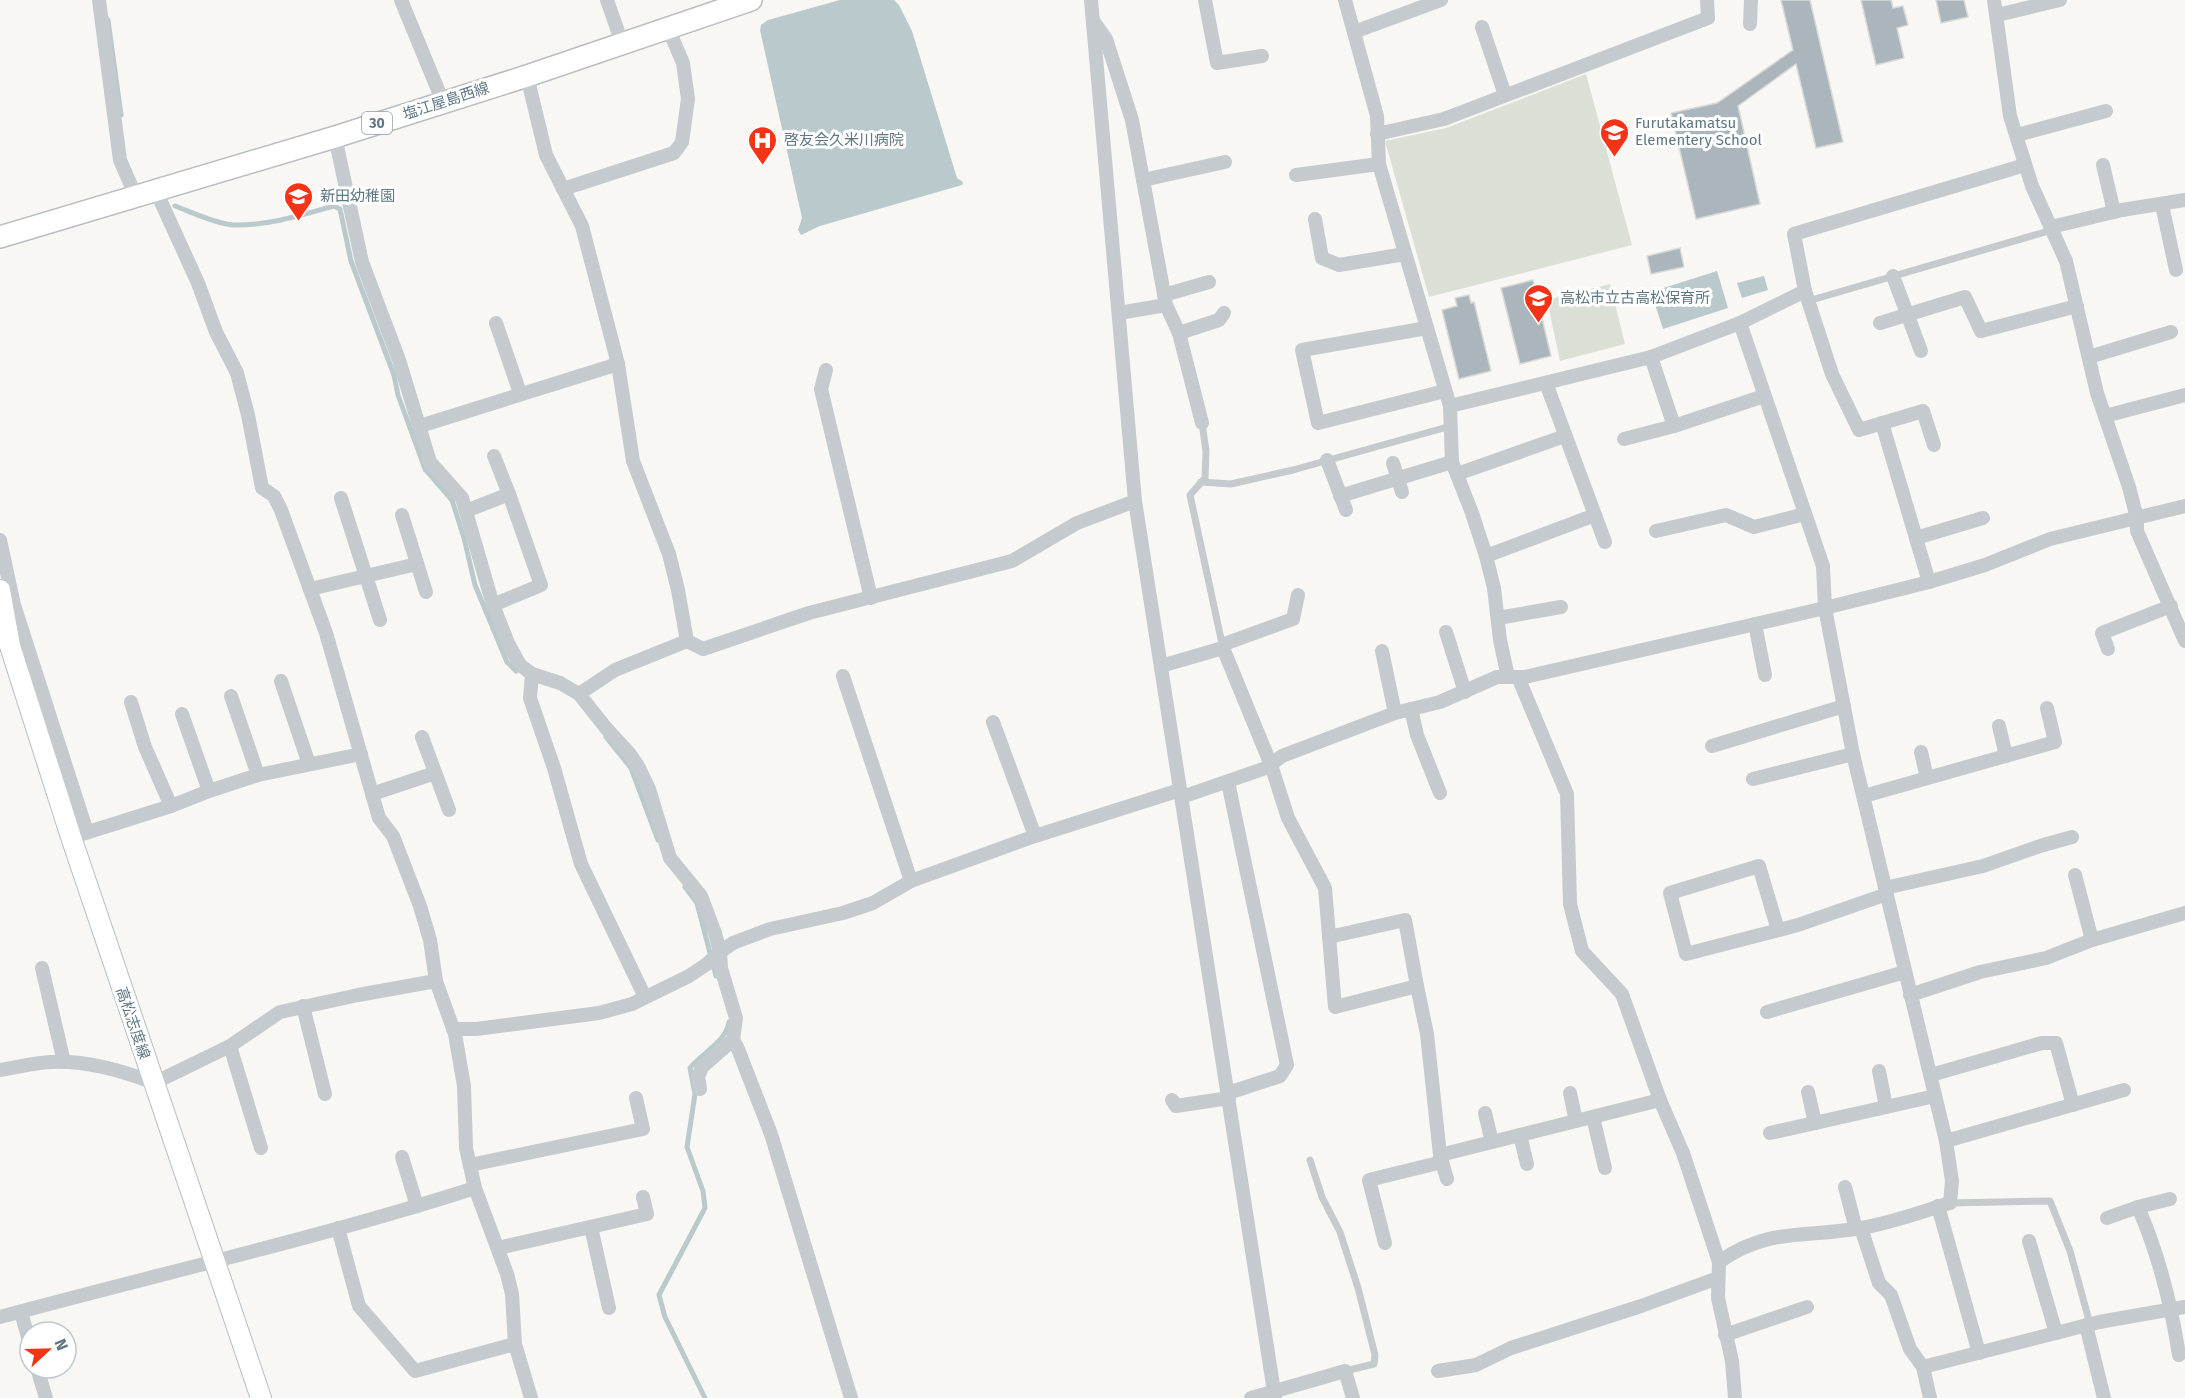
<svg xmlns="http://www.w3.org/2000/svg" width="2185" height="1398" font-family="'Fira Sans','Noto Sans JP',sans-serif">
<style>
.green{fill:#dae0d5}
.water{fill:#bacacc}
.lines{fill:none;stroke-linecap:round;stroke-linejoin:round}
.stream{stroke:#bacacc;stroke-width:5}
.building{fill:#aab6bb;stroke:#d9d9d7;stroke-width:1.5}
.secondary-casing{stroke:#b6bec2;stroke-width:22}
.primary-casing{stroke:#b7bdc0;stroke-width:24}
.lane{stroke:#c4cacd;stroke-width:7}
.street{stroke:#c4cacd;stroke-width:14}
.secondary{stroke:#fff;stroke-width:20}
.primary{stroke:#fff;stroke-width:21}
.labels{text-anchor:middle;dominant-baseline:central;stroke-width:6;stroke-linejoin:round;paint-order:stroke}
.shield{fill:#fff;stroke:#8fa0a8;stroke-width:1.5}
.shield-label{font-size:14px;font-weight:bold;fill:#5f7783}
.street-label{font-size:15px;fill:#5f7783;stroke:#fff}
.poi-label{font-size:15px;fill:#5f7783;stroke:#fff;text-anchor:start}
</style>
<rect width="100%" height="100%" fill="#f8f7f4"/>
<g class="green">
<polygon points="1586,74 1632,245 1429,297 1385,141 1446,128"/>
<polygon points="1610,284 1625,344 1560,361 1547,300"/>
</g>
<g class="water">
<polygon points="840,0 894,0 899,5 912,31 957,178 963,182 962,185 820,226 801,235 798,230 802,218 760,30 761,25 768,20"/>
<polygon points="1717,271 1728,308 1663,329 1651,292"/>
<polygon points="1764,276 1768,290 1742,298 1737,283"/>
</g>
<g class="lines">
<g class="stream">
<polyline points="108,20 121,115"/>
<path d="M175,206C191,212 216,224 233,225C267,226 302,215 334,206L340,209L351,261L394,375L398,395L425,469L452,500L464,538L475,585L507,662L516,671"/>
<polyline points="606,737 631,768 658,840"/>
<polyline points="685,887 697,903 716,976"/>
<path d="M705,1398L665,1317L659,1295L705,1208L703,1191L687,1147L695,1094L690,1068C702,1053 726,1042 729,1022"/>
</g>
</g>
<g class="building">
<polygon points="1781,0 1810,0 1843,142 1816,148 1796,64 1738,106 1760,204 1696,219 1671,113 1717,103 1793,50"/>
<polygon points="1861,0 1891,0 1893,8 1903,6 1908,25 1897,28 1904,58 1876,65"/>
<polygon points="1936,0 1964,0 1968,17 1941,23"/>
<polygon points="1680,248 1684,267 1651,274 1647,256"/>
<polygon points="1533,280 1551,356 1520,364 1501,288"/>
<polygon points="1469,295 1471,303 1474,302 1491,371 1459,379 1442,310 1457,306 1455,298"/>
</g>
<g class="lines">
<defs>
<polyline id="secondary" points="0,590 10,646 71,837 261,1398"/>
<polyline id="primary" points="0,237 335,137 527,76 751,0"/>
</defs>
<use href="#secondary" class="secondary-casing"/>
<use href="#primary" class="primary-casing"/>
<g class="lane">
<polyline points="1808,301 2052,230"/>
<polyline points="1202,423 1206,451 1205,478 1190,495 1223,648"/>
<polyline points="1201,482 1231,484 1293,470 1451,426"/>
<polyline points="1310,1160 1322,1197 1340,1232 1358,1288 1375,1355 1374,1364 1345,1371"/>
<polyline points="1950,1203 2050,1201 2070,1251 2090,1324"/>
</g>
<g class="street">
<polyline points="99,0 120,160 136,197"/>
<polyline points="401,0 443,102"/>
<polyline points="607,0 622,43"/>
<polyline points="1091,0 1135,501 1275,1398"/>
<polyline points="1205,0 1217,63 1262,56"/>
<polyline points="1345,0 1377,116 1379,164 1450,406 1452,462 1472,513 1486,556 1494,588 1500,640 1508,677"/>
<polyline points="1994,0 2010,116 2032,186 2066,261 2097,393 2129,487 2137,518 2137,531 2185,641"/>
<polyline points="1997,15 2060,0"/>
<polyline points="1094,22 1106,39 1132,120 1166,305 1179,333 1202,423"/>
<polyline points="1750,24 1751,0"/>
<polyline points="1482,27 1505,95"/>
<polyline points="1354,32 1441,0"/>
<polyline points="527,76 546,155 582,226 618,364 633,461 669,554 678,590 687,641 703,649 809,613 1012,561 1077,523 1135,501"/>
<polyline points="1377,134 1444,119 1708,18 1707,0"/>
<polyline points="2017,135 2106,111"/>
<polyline points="335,137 362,262 399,360 430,462 462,498 493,605 508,643 520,665 532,674 560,683 579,694 606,728 629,753 638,766 649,789 670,858 701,896 715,933 720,952 721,968 736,1018 733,1040 702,1067 698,1077 700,1089"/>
<polyline points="2103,165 2114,212"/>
<polyline points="1296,175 1379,164"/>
<polyline points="1143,180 1225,162"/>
<polyline points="563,189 674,153 682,142 688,99 683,63 668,28"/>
<polyline points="156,191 198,283 216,332 237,373 248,415 262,488 274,496 281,510 326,633 379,818 393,836 420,906 430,940 436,981 455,1034 464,1086 466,1148 475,1188 507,1274 512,1294 515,1344 531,1398"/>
<polyline points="2162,205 2176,270"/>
<polyline points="1315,219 1322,258 1339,265 1405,254"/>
<polyline points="2051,227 2122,210 2185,200"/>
<polyline points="1893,276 1921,351"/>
<polyline points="1805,291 1832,374 1859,430 1923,411 1934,445"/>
<polyline points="1164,295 1209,282"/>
<polyline points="1119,313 1166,305"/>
<polyline points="496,323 520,393"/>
<polyline points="1880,323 1965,297 1981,331 2077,306"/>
<polyline points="1427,328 1302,350 1318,423 1445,391"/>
<polyline points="1179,333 1219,320 1224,313"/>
<polyline points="1651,357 1674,426"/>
<polyline points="2089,357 2171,332"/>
<polyline points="826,370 821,389 871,598"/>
<polyline points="1546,383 1605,542"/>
<polyline points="1450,406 1651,357 1740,323"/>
<polyline points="2105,416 2185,395"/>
<polyline points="1882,423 1929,582"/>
<polyline points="420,426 618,364"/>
<polyline points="1624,439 1674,426 1764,396"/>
<polyline points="1327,460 1346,510"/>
<polyline points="1393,463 1402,492"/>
<polyline points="1457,474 1565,436"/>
<polyline points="1340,496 1452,462"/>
<polyline points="341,498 380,620"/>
<polyline points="466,511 509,494 494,456"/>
<polyline points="402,515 426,592"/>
<polyline points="1656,531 1726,515 1754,527 1805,514"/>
<polyline points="1916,538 1983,518"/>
<polyline points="0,540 14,605 87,832"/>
<polyline points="1486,556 1595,515"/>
<polyline points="310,589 417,564"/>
<polyline points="493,605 541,585 509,494"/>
<polyline points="1498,618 1561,607"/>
<polyline points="1755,624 1765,675"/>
<polyline points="1446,632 1465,692"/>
<polyline points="1223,648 1227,643 1293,619 1298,595"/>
<polyline points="2108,649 2102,633 2171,606"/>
<polyline points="1382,651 1395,713"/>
<polyline points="1161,666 1223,648 1271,765 1288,818 1325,888 1335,1007 1417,986 1427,1034 1440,1155 1447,1179"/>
<polyline points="532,674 530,698 554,768 581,864 645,997"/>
<polyline points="843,676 911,881"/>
<polyline points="1518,677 1567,794 1570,904 1582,951 1622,994 1660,1100 1683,1153 1719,1262 1718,1298 1732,1361 1735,1398"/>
<polyline points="281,681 309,764"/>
<polyline points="579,694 615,670 687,641"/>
<polyline points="231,696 258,775"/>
<polyline points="131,702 145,747 171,806"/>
<polyline points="1411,709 1417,735 1440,793"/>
<polyline points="182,714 209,791"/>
<polyline points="993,722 1035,836"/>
<polyline points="1999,726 2006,756"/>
<polyline points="422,737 449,810"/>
<polyline points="1712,746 1844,706"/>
<polyline points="1921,752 1927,778"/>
<polyline points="1753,779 1853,754"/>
<polyline points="1228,782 1287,1065 1280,1076 1228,1093"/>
<polyline points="372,794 435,773"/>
<polyline points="1864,796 2055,742 2047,708"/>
<polyline points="1182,797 1266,768 1282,756 1395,713 1440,702 1497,677 1525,677 1825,608 1929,582 1985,565 2050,539 2185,506"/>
<polyline points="79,835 171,806 209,791 258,775 361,754"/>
<polyline points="2075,875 2092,940"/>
<polyline points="1885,888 1983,866 2040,846 2072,837"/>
<polyline points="1778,930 1759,866 1670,893 1686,954 1798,925 1887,894"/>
<polyline points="1329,937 1405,920 1417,986"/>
<polyline points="42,968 64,1062"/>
<polyline points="1910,995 1980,972 2046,958 2092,940 2185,913"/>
<polyline points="303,1006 325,1094"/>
<polyline points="1767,1012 1905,972"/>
<polyline points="453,1029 476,1029 599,1013 632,1004 689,976 707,964 720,952 733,943 770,929 843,913 873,903 911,881 1035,836 1180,790"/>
<polyline points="733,1040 738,1049 771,1134 851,1398"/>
<polyline points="230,1046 261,1148"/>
<path d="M0,1070C17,1067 34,1063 50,1062C86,1060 121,1070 154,1083L230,1046L280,1012L358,995L436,981"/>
<polyline points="1879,1071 1886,1107"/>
<polyline points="1931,1075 2042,1043 2056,1043 2073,1105"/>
<polyline points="1808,1092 1815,1123"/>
<polyline points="1570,1093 1576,1121"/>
<polyline points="1172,1100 1176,1106 1229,1098"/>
<polyline points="1485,1113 1492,1142"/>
<polyline points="1593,1117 1605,1168"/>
<polyline points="1770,1133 1935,1096"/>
<polyline points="1520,1135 1527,1164"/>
<polyline points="1946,1141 2124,1090"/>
<polyline points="1440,1155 1660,1100"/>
<polyline points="402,1157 417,1206"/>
<polyline points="470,1165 643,1129 636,1098"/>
<polyline points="1845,1187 1856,1229"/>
<polyline points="1938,1206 1979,1353"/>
<path d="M2138,1207C2159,1255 2171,1303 2179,1355"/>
<polyline points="2107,1218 2138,1207 2170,1199"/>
<polyline points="591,1227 609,1308"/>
<polyline points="338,1228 359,1306 415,1371 515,1344"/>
<polyline points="1861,1228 1879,1283 1891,1295 1910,1349 1923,1367 1930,1398"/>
<polyline points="2029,1241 2056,1333"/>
<polyline points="1385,1243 1369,1180 1442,1162"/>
<polyline points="498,1248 647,1214 643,1197"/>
<path d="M1719,1262C1768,1227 1806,1238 1861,1228C1891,1223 1921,1212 1950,1203L1952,1181L1946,1141L1853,754L1825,608L1823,566L1740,323L1805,291L1794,234L2025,165"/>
<polyline points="21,1312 30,1344"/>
<path d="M0,1317C158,1274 319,1238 475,1188"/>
<polyline points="2086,1325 2104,1398"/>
<polyline points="1725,1335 1807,1307"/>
<polyline points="1923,1367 2099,1322 2185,1307"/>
<polyline points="37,1368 46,1398"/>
<polyline points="1438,1371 1476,1365 1511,1348 1641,1306 1718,1278"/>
<polyline points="1251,1398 1345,1371 1353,1398"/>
</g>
<use href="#secondary" class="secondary"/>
<use href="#primary" class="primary"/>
</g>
<defs>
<symbol id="school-pin" viewBox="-11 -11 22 30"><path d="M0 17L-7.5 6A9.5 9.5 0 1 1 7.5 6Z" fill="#f53417" stroke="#fff"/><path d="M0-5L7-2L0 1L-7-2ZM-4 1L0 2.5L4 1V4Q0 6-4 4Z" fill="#fff"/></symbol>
<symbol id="hospital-pin" viewBox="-11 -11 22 30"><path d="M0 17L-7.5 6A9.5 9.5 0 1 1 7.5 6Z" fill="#f53417" stroke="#fff"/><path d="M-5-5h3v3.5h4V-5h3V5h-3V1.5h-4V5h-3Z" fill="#fff"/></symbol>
</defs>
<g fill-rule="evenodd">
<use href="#school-pin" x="1598" y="116" width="33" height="45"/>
<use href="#hospital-pin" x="746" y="124" width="33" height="45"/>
<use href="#school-pin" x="282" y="180" width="33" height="45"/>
<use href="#school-pin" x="1522" y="282" width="33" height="45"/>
</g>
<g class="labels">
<rect class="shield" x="362" y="112" width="30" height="22" rx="4.5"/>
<g class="shield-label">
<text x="377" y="123">30</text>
</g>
<g class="street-label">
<text transform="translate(446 101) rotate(-18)">塩江屋島西線</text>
<text transform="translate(133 1023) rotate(71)">高松志度線</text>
</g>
<g class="poi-label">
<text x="1635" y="123">Furutakamatsu<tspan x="1635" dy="17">Elementery School</tspan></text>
<text x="784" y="140">啓友会久米川病院</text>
<text x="320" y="196">新田幼稚園</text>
<text x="1560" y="298">高松市立古高松保育所</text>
</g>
</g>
<g transform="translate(48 1350) rotate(68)"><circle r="28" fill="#ffffff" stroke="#bfc9cd" stroke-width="1.5"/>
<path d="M0-4.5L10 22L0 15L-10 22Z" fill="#f53417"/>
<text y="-9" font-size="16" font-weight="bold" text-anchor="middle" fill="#5f7783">N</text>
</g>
</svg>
